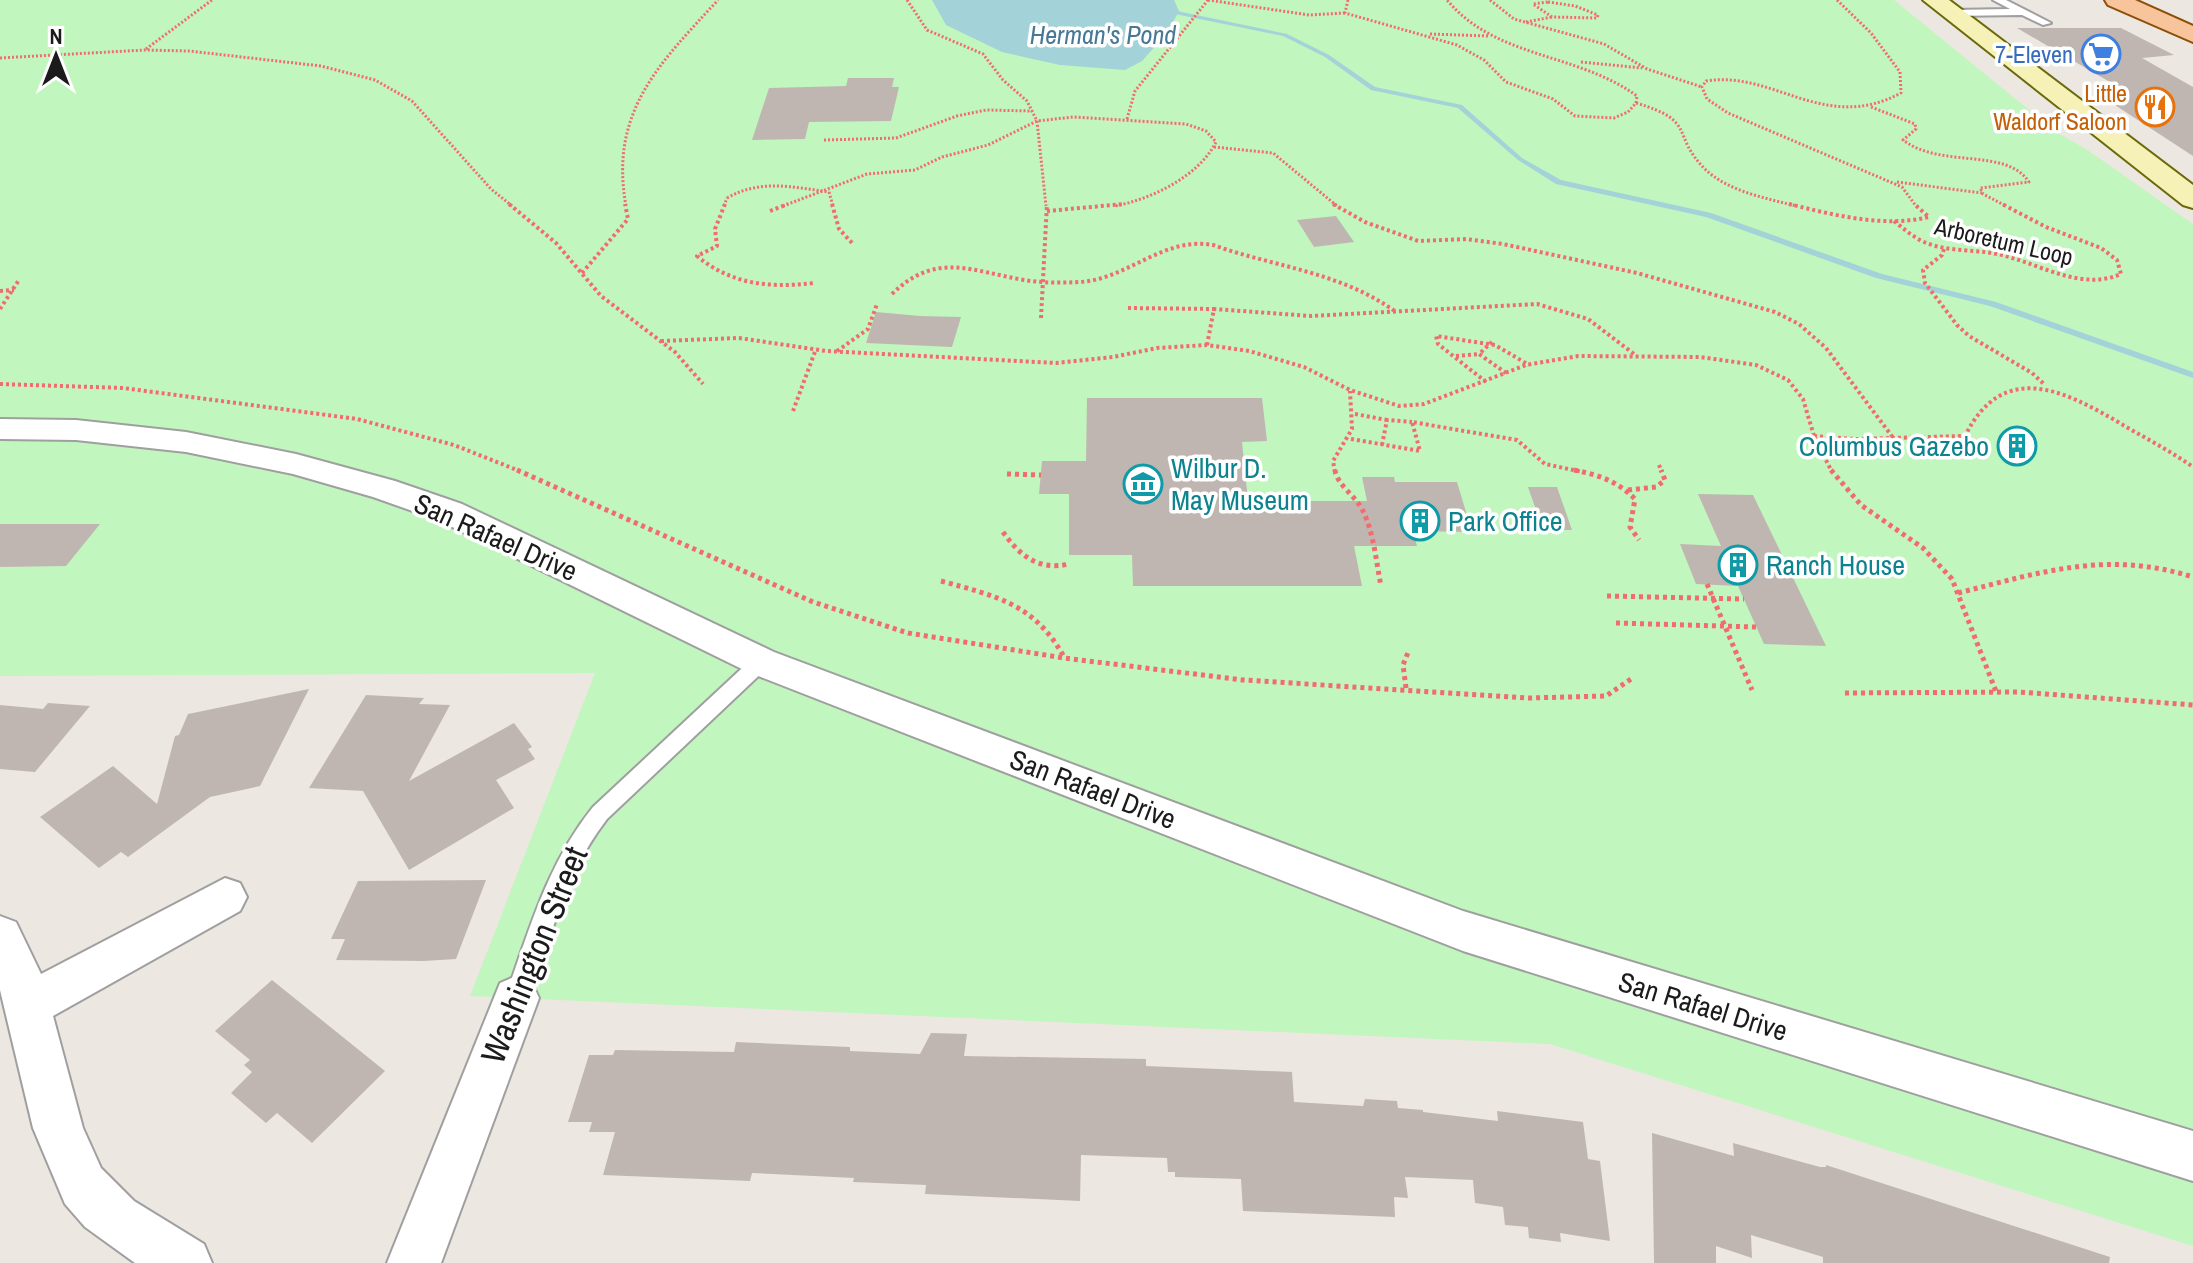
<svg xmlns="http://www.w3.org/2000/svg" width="2193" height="1263" font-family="'Archivo Narrow',sans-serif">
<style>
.park{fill:#c1f6be}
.water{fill:#a3d3d8}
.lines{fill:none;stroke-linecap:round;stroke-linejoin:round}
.stream{fill:#a3d3d8;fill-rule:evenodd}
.building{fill:#c0b6b1}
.service-casing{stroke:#9f9f9f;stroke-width:4}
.minor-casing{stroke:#9f9f9f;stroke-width:4}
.secondary-casing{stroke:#6a690a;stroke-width:4}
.primary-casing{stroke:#8b4f07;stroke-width:4}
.path-far2{stroke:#f26c6f;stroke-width:3;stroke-dasharray:2 2;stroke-linecap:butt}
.path-far1{stroke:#f26c6f;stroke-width:4;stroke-dasharray:3 3;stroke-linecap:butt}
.path{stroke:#f26c6f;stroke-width:5;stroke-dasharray:4 4;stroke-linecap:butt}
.service{fill:#fff;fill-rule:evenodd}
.minor{fill:#fff;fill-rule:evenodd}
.secondary{fill:#f6f1b6;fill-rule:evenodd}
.primary{fill:#f7c49c;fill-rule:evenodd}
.path-bridge{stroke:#f26c6f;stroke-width:3;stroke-dasharray:2 2;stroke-linecap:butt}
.labels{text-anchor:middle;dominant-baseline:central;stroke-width:7;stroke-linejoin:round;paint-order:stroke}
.far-shop-label{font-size:24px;fill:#366cbe;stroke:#fff;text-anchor:end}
.far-food-label{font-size:24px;fill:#c56008;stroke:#fff;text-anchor:end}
.far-street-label{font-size:24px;fill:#1b1b1b;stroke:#fff}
.far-water-label{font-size:26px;font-style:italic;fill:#477896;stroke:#fff}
.culture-label{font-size:28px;fill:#0d838f;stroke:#fff;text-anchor:start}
.street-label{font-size:28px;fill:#1b1b1b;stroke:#fff}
.near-street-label{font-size:34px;fill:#1b1b1b;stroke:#fff}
</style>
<rect width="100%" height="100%" fill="#ece7e1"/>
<polygon class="park" points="0,0 1894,0 2056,132 2086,149 2193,224 2193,1246 1550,1044 470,996 595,673 0,676"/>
<polygon class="water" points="932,0 1174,0 1179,11 1167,33 1142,61 1125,70 1060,65 1002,52 946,25"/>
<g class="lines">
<polygon class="stream" points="1177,11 1287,34 1329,55 1375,87 1462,105 1522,158 1561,180 1711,213 1882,274 1996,302 2193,372 2193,378 1990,306 1876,278 1706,217 1556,184 1518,160 1458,108 1371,90 1325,57 1283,36 1175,14 1175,12"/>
</g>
<g class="building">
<polygon points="2017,28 2121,28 2174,55 2142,58 2193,87 2193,156 2098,94 2127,92"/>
<polygon points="848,78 894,78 892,87 899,87 891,121 809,122 805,139 752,140 769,88 846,86"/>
<polygon points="1336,216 1354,242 1314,247 1297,220"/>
<polygon points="876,312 920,316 961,317 952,347 866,343"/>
<polygon points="1087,398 1262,398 1267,441 1242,442 1248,501 1367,501 1362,477 1394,477 1395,482 1457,482 1472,532 1413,531 1417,546 1354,546 1362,586 1133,586 1132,555 1069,555 1069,494 1039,494 1042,461 1086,461"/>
<polygon points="1528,487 1557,487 1572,530 1543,530"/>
<polygon points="1698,494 1753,495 1826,646 1764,644 1738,586 1696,584 1680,544 1721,546"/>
<polygon points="0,524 100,524 66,566 0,567"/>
<polygon points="309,689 260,786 210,797 128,857 121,852 99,868 40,817 113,766 157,804 175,736 179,735 188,714"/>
<polygon points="366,695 424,698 419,704 450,705 409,781 514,723 532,747 528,749 535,759 496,780 514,808 409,870 363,791 309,788"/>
<polygon points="48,703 90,706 35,772 0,769 0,705 43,709"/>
<polygon points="486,880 456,959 424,961 336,960 345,939 331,939 358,881"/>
<polygon points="272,980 385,1071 312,1143 277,1113 266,1123 231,1093 252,1072 244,1065 250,1060 215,1031"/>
<polygon points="931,1033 967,1034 964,1056 1146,1059 1146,1066 1292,1072 1294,1102 1363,1106 1365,1099 1397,1101 1398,1108 1423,1110 1423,1112 1498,1121 1497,1111 1583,1122 1588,1159 1600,1161 1610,1241 1560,1233 1561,1242 1529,1238 1528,1227 1505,1225 1503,1207 1475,1203 1473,1180 1405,1177 1408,1198 1394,1197 1395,1217 1243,1211 1241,1179 1175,1177 1175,1172 1168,1172 1167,1158 1081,1155 1080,1201 925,1194 926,1185 853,1182 854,1178 752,1173 750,1181 603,1175 615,1132 589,1132 592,1122 568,1122 589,1055 613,1055 615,1050 734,1052 736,1042 850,1047 850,1051 920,1054"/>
<polygon points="1652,1133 1734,1156 1733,1143 1820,1167 1826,1167 1826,1165 2110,1257 2109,1263 1823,1263 1823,1257 1751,1235 1752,1258 1716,1246 1716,1263 1654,1263"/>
</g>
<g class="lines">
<defs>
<g id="service">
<polygon points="1993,0 2006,0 2051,23 2043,25 2022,15 1951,16 1946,13 1951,10 2010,9"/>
<path d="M761,655L768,657L770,662L768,667L607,819C560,880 554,938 524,1006L516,1009L508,1006L505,998C529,931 547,864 593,807L754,657Z"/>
</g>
<g id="minor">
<polygon points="0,419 76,420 186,432 296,454 395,481 462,504 774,652 1463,911 2193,1131 2193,1181 1463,951 748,672 438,520 373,497 293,474 186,452 76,440 0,439"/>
<polygon points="225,878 240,883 247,897 240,911 53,1016 83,1128 101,1168 134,1201 204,1244 212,1263 135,1263 85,1227 65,1204 33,1128 0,990 0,916 16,922 41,974"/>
<polygon points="516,976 532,983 539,998 441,1263 387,1263 500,983"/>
</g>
<polygon id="secondary" points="1923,0 1949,0 2193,185 2193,208 2183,205"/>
<polygon id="primary" points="2105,0 2135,0 2193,26 2193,42 2108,5"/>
</defs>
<use href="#service" class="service-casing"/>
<use href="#minor" class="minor-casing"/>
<use href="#secondary" class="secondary-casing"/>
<use href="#primary" class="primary-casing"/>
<g class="path-far2">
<polyline points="907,0 927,30 983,54 1003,80 1027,101 1037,121 1046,206"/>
<polyline points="1208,0 1309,15 1345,13"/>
<path d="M1348,0L1345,13L1457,45L1484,60L1506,82L1553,99L1575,116L1614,118L1628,112L1636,103L1637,96C1576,52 1496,59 1447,0"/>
<polyline points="1490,0 1514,19 1604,44 1647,69 1702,87"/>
<path d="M1837,0L1871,33L1900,72L1901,93C1824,134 1774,70 1706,81L1702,87L1707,99L1728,113L1902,187L1916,206"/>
<polygon points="1548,2 1575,6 1598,15 1597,18 1552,17 1533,4"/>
<polyline points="1526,22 1552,17"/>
<polyline points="1430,34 1488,36"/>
<polyline points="146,49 212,0"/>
<polyline points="0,58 145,50 189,51 321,66 375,80 412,101 491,189 512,206"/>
<polyline points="1581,62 1642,68"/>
<path d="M1636,103C1698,121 1670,134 1705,169C1727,191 1768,199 1797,206"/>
<path d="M1871,107L1915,124L1916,129L1903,140C1941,169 2006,147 2029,182L1980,188L1983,194L2006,206"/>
<polyline points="1127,119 1135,91 1208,0"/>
<polyline points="824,140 896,138 957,116 986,110 1032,111"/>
<polyline points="1214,147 1273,153 1337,206"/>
<polyline points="1897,182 1982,193"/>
<polyline points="829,192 833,206"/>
<path d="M626,206C609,112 659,64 718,0"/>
<polyline points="724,206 727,198"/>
<path d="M783,206L867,174L915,170L942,157L988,145L1037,121L1073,117L1186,124L1206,131L1216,142C1199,176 1152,199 1115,206"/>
</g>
<g class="path-far1">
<polyline points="509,204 556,243 601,296 675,352 703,384"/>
<path d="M725,204L715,229L717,246L697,256C732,285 770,288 814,283"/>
<polyline points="832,204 839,229 853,244"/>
<polyline points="1333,204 1365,222 1418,241 1466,239 1503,244 1637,273 1775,312 1799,324 1826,348 1894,439"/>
<path d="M1789,204C1834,215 1883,228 1929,217L1914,204"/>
<polyline points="770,211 788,204"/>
<polyline points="1047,211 1124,204"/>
<path d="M1894,221C1904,229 1913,237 1924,242C1947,252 1973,249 1997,254C2037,262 2080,292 2121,274L2117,260L2101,248L2046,227L2002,204"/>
<polyline points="1944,249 1942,255 1923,270 1925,283 1957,325 1969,336 2032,373 2045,385"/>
<polyline points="582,273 628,219 625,204"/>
<polyline points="0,291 14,290"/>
<path d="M892,294C936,251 971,271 1024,280C1042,283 1061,283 1079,282C1127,280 1163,236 1213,245C1275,267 1341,272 1396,312"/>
<polyline points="1128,308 1214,309"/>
<polyline points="0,309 19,280"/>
<polyline points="1041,318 1047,204"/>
<polyline points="661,341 739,338 826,351 1056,363 1113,357 1157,348 1207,345 1249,351 1304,367 1350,390 1399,406 1424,404 1526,365 1578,356 1700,357 1756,365 1788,380 1803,399 1814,436 1832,472"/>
<polyline points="1492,342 1479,354 1506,373"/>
<polyline points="1207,345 1214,309 1311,316 1537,304 1588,319 1634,354"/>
<polyline points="837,351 868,329 877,304"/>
<polyline points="1456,356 1479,354"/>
<polyline points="1486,382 1438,344 1436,336 1495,345 1529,365"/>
<polyline points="0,384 123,388 357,419 454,445 522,472"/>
<polyline points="793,411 816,349"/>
<polyline points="1355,414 1387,420"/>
<path d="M1814,436L1855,439L1965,436C2003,360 2063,390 2118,422C2143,437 2169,450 2193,467"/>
<polyline points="1351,439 1420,451 1412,422 1517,440 1545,464 1583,472"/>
<polyline points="1382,445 1387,420 1412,422"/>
<polyline points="1659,465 1662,472"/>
<polyline points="1335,472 1333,461 1352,429 1350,391"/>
</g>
<g class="path">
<polyline points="517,470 813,602 908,633 1064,658 1243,680 1529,698 1606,696 1634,677"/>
<path d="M1335,470C1337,485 1356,496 1363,511C1374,534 1376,561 1381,586"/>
<path d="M1574,470C1599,475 1617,481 1635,499L1630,527L1639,540"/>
<polyline points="1831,470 1861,505 1923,548 1952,579 1997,694"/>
<polyline points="1007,474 1041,475"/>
<polyline points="1628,490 1656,487 1665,480 1661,470"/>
<path d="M1003,532C1020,556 1039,571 1069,564"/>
<path d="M941,581C996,596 1035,604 1064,657"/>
<polyline points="1707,584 1752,690"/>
<path d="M1958,593C2042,572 2107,550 2193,577"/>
<polyline points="1607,596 1744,599"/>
<polyline points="1616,623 1756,627"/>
<polyline points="1406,688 1403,665 1409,650"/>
<polyline points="1845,693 2019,692 2193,705"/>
</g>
<use href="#service" class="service"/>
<use href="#minor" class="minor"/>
<use href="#secondary" class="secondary"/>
<use href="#primary" class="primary"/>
<path class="path-bridge" d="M727,198C760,179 793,187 829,192"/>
</g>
<defs>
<symbol id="supermarket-ring" viewBox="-11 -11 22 22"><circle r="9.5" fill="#fff" stroke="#3f7fe0" stroke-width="1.5"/><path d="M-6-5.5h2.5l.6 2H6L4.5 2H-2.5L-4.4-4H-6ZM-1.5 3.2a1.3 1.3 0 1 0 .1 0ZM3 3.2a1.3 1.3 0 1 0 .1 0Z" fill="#3f7fe0"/></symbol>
<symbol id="restaurant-ring" viewBox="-11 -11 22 22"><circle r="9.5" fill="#fff" stroke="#e8710a" stroke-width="1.5"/><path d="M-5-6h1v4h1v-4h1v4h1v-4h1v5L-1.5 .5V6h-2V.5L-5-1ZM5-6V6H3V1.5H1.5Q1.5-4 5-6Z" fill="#e8710a"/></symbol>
<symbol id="building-ring" viewBox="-11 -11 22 22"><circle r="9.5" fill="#fff" stroke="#0f9aa8" stroke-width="1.5"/><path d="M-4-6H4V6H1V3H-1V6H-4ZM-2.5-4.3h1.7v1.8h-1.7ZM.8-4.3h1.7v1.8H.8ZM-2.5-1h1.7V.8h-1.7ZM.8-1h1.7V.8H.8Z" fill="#0f9aa8"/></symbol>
<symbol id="museum-ring" viewBox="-11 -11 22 22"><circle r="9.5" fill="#fff" stroke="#0f9aa8" stroke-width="1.5"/><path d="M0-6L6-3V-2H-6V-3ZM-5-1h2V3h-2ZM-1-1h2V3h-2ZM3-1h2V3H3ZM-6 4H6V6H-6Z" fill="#0f9aa8"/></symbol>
</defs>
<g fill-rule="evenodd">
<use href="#supermarket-ring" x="2079" y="32" width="44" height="44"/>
<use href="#restaurant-ring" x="2133" y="85" width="44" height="44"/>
<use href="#building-ring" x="1995" y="424" width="44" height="44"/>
<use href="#museum-ring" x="1121" y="462" width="44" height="44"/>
<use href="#building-ring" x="1398" y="499" width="44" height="44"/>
<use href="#building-ring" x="1716" y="543" width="44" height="44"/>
</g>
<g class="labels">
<g class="far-shop-label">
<text x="2073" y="54">7-Eleven</text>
</g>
<g class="far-food-label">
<text x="2127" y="93">Little<tspan x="2127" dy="28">Waldorf Saloon</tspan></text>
</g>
<g class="far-street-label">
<text transform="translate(2004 241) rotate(13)">Arboretum Loop</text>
</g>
<g class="far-water-label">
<text x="1103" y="34">Herman's Pond</text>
</g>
<g class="culture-label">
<text x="1989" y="446" text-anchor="end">Columbus Gazebo</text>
<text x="1171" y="468">Wilbur D.<tspan x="1171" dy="32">May Museum</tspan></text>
<text x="1448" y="521">Park Office</text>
<text x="1766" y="565">Ranch House</text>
</g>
<g class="street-label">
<text transform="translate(496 537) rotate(24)">San Rafael Drive</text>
<text transform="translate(1093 789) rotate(21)">San Rafael Drive</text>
<text transform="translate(1703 1006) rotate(17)">San Rafael Drive</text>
</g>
<g class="near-street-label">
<text transform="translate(534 955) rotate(-68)">Washington Street</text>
</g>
</g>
<g transform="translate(56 56)" stroke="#ffffff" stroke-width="6" paint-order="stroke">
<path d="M0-6L14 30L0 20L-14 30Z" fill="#1b1b1b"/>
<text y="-12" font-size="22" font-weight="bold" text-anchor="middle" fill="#1b1b1b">N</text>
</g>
</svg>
